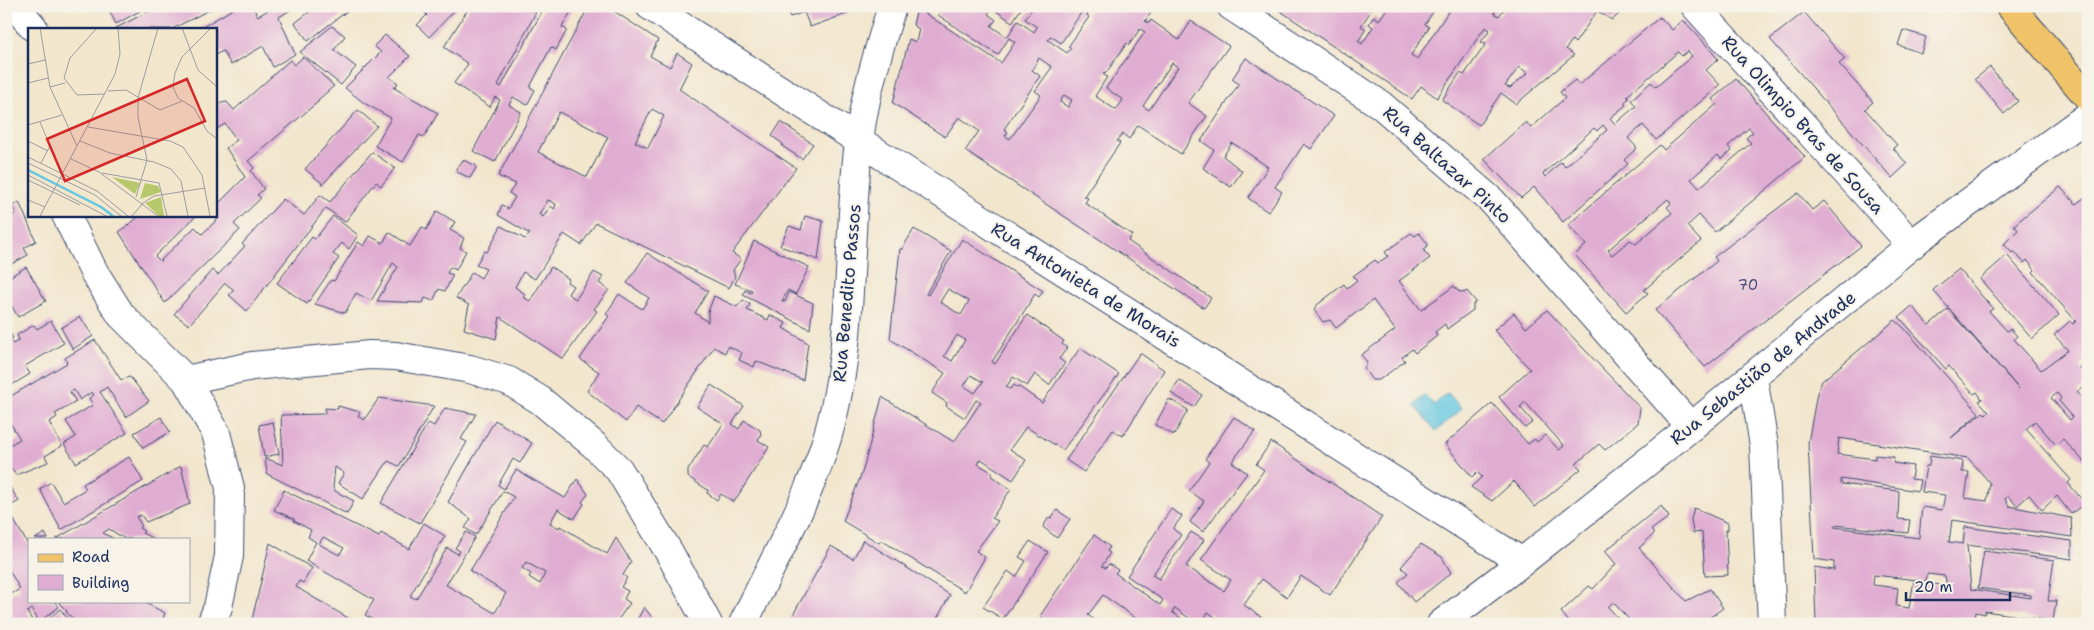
<svg xmlns="http://www.w3.org/2000/svg" width="2094" height="630" font-family="'Shantell Sans',sans-serif">
<style>
.water{fill:#63c7e1;stroke:#3f7ba0}
.building{fill:#e0add2;fill-rule:evenodd}
.lines{fill:none;stroke-linecap:round;stroke-linejoin:round}
.minor-casing{stroke:#3b4a6f;stroke-width:30}
.major-casing{stroke:#3b4a6f;stroke-width:30}
.minor{stroke:#fff;stroke-width:28}
.major{stroke:#f0c369;stroke-width:28}
.labels{text-anchor:middle;dominant-baseline:central;stroke-width:4;stroke-linejoin:round;paint-order:stroke}
.number-label{font-size:15px;fill:#4c4e7b}
.street-label{font-size:18px;fill:#1b2f5e;stroke:#f7f3e8}
.inset-river{fill:none;stroke:#63c7e1;stroke-width:2.5}
.inset-road{fill:none;stroke:#9c9da1;stroke-width:1}
.view{fill:#d62828;fill-opacity:0.15;stroke:#d62828;stroke-width:2.5}
.inset-edge{fill:none;stroke:#1b2f5e;stroke-width:2.5}
</style>
<rect width="100%" height="100%" fill="#f7f3e8"/>
<filter id="ink" filterUnits="userSpaceOnUse"><feTurbulence type="fractalNoise" baseFrequency=".02" numOctaves="2"/><feDisplacementMap in="SourceGraphic" scale="10" xChannelSelector="R" yChannelSelector="G"/><feConvolveMatrix kernelMatrix="1 2 1 2 8 2 1 2 1" color-interpolation-filters="sRGB"/></filter>
<filter id="wash" filterUnits="userSpaceOnUse"><feTurbulence type="fractalNoise" baseFrequency=".0096" numOctaves="4" result="noise"/><feDisplacementMap in="SourceGraphic" scale="20" xChannelSelector="R" yChannelSelector="G"/><feGaussianBlur stdDeviation="1.12" result="paint"/><feColorMatrix in="noise" values="0 0 0 0 0 0 0 0 0 0 0 0 0 0 0 0 0 1.4 0 .05"/><feComposite in="paint" operator="in"/></filter>
<g filter="url(#wash)">
<rect width="100%" height="100%" fill="#f2e6cd"/>
<polygon class="water" points="1448,393 1462,409 1436,431 1414,405 1425,395 1434,405"/>
<g id="blocks">
<g class="building">
<polygon points="107,6 149,6 116,24"/>
<polygon points="159,6 217,6 172,29 114,29"/>
<polygon points="238,6 252,6 258,16 275,6 297,6 279,17 295,54 273,67 263,46 231,65 223,51 215,55 215,29 199,29"/>
<polygon points="317,6 351,8 308,41 295,23"/>
<polygon points="418,6 459,6 429,37 417,25 427,15"/>
<polygon points="470,6 536,6 533,11 536,12 498,85 501,87 545,6 565,6 572,10 562,27 567,30 556,50 551,47 530,87 535,90 527,105 513,97 509,105 521,112 495,162 473,151 500,100 495,97 490,107 454,83 468,64 444,47"/>
<path d="M589,6H606L658,40L650,56L670,67L677,53L692,63L679,89L796,168L732,253L741,259L733,270L735,277L729,288L596,223L581,245L564,234L535,279L523,272L515,287L525,294L523,297L530,301L551,267L569,279L567,282L573,286L568,294L576,299L594,272L603,277L599,283L609,290L594,309L597,311L563,359L500,317L496,339L464,329L469,305L456,298L472,272L481,278L486,269L476,265L484,251L487,252L501,226L525,239L530,234L498,215L502,205L508,209L515,197L509,193L516,184L498,176ZM652,109L664,116L648,148L635,142ZM559,112L608,137L587,177L538,152ZM548,200L556,204L554,209L551,206L543,217L539,214Z"/>
<polygon points="785,6 846,6 849,13 810,27 804,12 790,17"/>
<path d="M944,6H987L992,9L988,14L996,20L991,26L1007,37L1018,21L1034,32L1037,27L1025,19L1034,6H1156L1145,21L1149,23L1151,20L1179,40L1191,21L1229,46L1188,103L1207,116L1181,154L1138,125L1129,139L1123,134L1117,141L1120,143L1084,196L1088,198L1085,203L1132,235L1128,241L1211,298L1204,308L965,151L979,131L959,117L945,137L893,103L909,39L916,42L919,29L913,25L917,8L1001,63L1015,42L1009,38L998,55L938,15ZM1085,7L1090,10L1087,15L1089,17L1068,47L1071,48L1067,53L1048,40L1051,36L1061,43ZM1140,29L1145,32L1106,88L1123,100L1116,110L1095,96L1107,77L1103,74L1106,73L1127,43L1129,45ZM1039,58L1052,67L1035,91L1041,95L1010,139L1005,136L1008,132L1004,129L1040,76L1032,70ZM1172,63L1178,67L1149,110L1143,106ZM1064,95L1072,100L1068,107L1060,102Z"/>
<polygon points="993,6 1023,6 1012,22 992,8"/>
<path d="M1273,6H1374L1361,26L1366,29L1358,41L1362,44L1373,27L1369,24L1374,16L1379,20L1389,6H1437L1425,24L1429,27L1411,55L1417,59L1452,6H1499L1494,13L1499,16L1506,6H1628L1612,20L1597,11L1575,43L1572,40L1566,49L1574,55L1516,104L1501,93L1479,125L1442,100L1460,73L1464,75L1486,44L1481,42L1490,30L1485,27L1437,98L1421,86L1412,99ZM1519,67L1528,73L1510,88L1505,86Z"/>
<polygon points="1804,12 1845,59 1839,64 1873,102 1865,109 1897,145 1893,148 1907,164 1892,178 1770,39"/>
<path d="M1660,17L1672,30L1683,20L1701,39L1718,59L1706,70L1720,85L1656,140L1643,125L1628,138L1637,148L1624,160L1628,164L1563,222L1534,187L1521,198L1484,159L1526,122L1531,128L1565,98L1560,92L1575,80L1579,85ZM1688,51L1692,56L1656,87L1651,82L1631,100L1636,106L1615,124L1610,118L1626,105L1624,103L1629,98L1627,96L1678,52L1682,56ZM1603,125L1607,130L1565,167L1561,162L1545,177L1543,174L1594,128L1597,131Z"/>
<polygon points="332,26 345,36 334,50 356,67 341,85 300,52"/>
<polygon points="1903,30 1926,37 1921,53 1898,45"/>
<polygon points="385,35 410,56 389,77 398,83 394,88 438,113 424,137 419,135 403,162 375,146 391,118 364,103 345,88 381,52 374,46"/>
<polygon points="303,57 334,86 318,100 319,101 248,161 254,168 251,171 264,189 257,195 261,198 234,224 240,230 165,303 119,232 141,215 197,215 155,256 160,261 195,227 202,234 218,219 214,215 215,207 245,177 226,148 237,140 225,124 215,130 215,104 227,102 234,110 290,60 294,65"/>
<polygon points="1246,58 1334,116 1311,149 1304,144 1275,187 1282,192 1268,212 1248,198 1268,167 1239,147 1232,143 1223,156 1242,171 1231,187 1203,168 1214,150 1201,141 1239,84 1232,79"/>
<polygon points="1990,67 2018,101 2004,114 1975,79"/>
<path d="M1736,79L1805,157L1715,232L1699,215L1687,226L1701,241L1644,290L1648,293L1626,312L1575,255L1586,245L1568,225L1660,145L1664,150L1717,104L1712,99ZM1749,128L1753,132L1746,138L1751,143L1699,188L1691,179L1718,155L1721,159L1732,151L1728,146ZM1668,199L1671,203L1667,207L1672,213L1636,244L1630,240L1612,255L1608,250Z"/>
<polygon points="358,110 377,126 323,184 305,169"/>
<polygon points="781,122 813,144 802,159 782,146 783,144 772,136"/>
<polygon points="372,152 395,168 381,186 376,182 345,222 326,208 247,311 229,295 234,290 225,283 189,325 174,314 212,270 218,275 245,246 242,244 283,199 304,215 320,195 330,202"/>
<polygon points="463,160 477,166 470,178 455,171"/>
<path d="M2060,187L2076,204L2088,195V359L2079,367L2088,377V383L2077,392L2088,405V417L2087,415L2084,418L2088,423V466L2063,439L2056,445L2035,421L2026,429L2071,480L2068,483L2085,503L2071,514L2057,496L2042,510L2029,495L2017,506L2008,496L2005,499L2009,506L2071,518L2072,537L1952,520L1949,542L1963,544L1965,527L2072,541V559L1967,545L1971,589L2031,598V595L1978,588L1984,551L2054,560L2048,601H2056L2053,621L1985,611V614L1976,612L1974,624H1816L1814,567L1834,570V562L1814,559L1808,443L1817,393L1822,381L1895,320L1904,328L1979,413L1951,438L1983,412L1986,415L1989,412L1979,401L1982,399L1977,392L1974,394L1949,366L1946,369L1899,317L1912,306L1929,325L1948,309L2019,389L1933,290L1959,269L1993,309L1989,311L2007,331L2011,329L2017,336L2014,339L2041,370L2068,350L2054,335L2070,321L2073,324L2076,321L2033,272L2035,270L2027,260L2024,263L2014,251L2012,253L2004,244L2018,230L2014,225ZM2057,393L2061,398L2059,401L2073,417L2070,420L2051,398ZM1839,438L1968,458L1990,483L1987,501L1965,498L1969,472H1962L1963,461L1930,456L1929,466H1926L1922,492L1945,495L1942,510L1922,507L1919,538L1834,527L1835,525L1908,533L1910,520L1898,519L1899,491L1841,484V479L1918,491L1920,480L1911,479L1913,466L1893,463L1894,457L1875,455V459L1837,454ZM1927,574L1945,576L1947,586L1914,581L1909,608L1896,606L1898,588L1873,585L1874,575L1926,581Z"/>
<polygon points="1798,193 1812,210 1824,201 1861,246 1705,367 1655,310 1717,261 1714,257"/>
<polygon points="19,202 36,241 24,248 28,255 6,267 6,219 16,213 12,207"/>
<polygon points="437,211 455,222 450,230 464,238 460,248 466,251 456,270 450,267 447,273 453,275 445,291 439,289 433,301 425,298 423,303 377,301 398,267 393,263 371,301 356,293 345,313 315,304 331,280 334,281 358,242 364,246 370,236 383,243 389,232 410,246 422,227 426,230"/>
<polygon points="333,216 358,235 349,249 342,243 333,254 339,258 307,304 277,283 312,237 315,239"/>
<polygon points="805,216 823,221 818,260 780,246 789,226 801,230"/>
<path d="M914,229L951,251L926,294L928,295L962,239L1043,291L1039,297L1035,294L992,362L995,364L1027,315L1064,341L1062,344L1067,348L1059,359L1065,363L1049,385L1035,374L1027,386L1013,377L1006,387L1010,389L1014,385L1017,387L1018,386L1042,403L1080,348L1119,374L1063,450L1026,427L1010,449L1026,460L1013,480L981,459L978,464L993,473L991,476L1011,489L992,518L998,521L976,551L985,557L965,592L881,540L879,543L843,521L863,470L882,397L954,442L981,402L976,400L965,418L946,406L947,403L932,393L945,373L890,339L900,249H902ZM948,289L969,301L961,315L940,302ZM957,335L965,340L952,361L944,356ZM971,375L983,382L975,393L964,386Z"/>
<polygon points="1411,233 1415,236 1419,233 1428,244 1424,251 1430,258 1399,281 1421,310 1454,286 1458,291 1464,293 1467,291 1476,302 1473,304 1473,310 1447,329 1445,324 1435,332 1437,336 1415,353 1412,349 1402,357 1405,361 1379,380 1372,380 1364,369 1367,362 1361,355 1395,330 1373,300 1336,328 1330,320 1323,322 1314,310 1317,305 1344,284 1347,288 1357,280 1353,276 1375,260 1378,263 1388,256 1385,252"/>
<polygon points="754,241 809,267 796,294 788,290 782,301 785,302 789,292 813,303 810,329 743,295 745,290 751,293 752,290 735,284"/>
<polygon points="647,253 708,291 695,313 708,322 708,312 714,296 737,307 743,300 750,304 747,310 768,320 770,315 786,323 783,328 808,343 803,380 756,361 754,367 739,360 742,353 728,346 725,353 714,347 662,424 636,407 626,422 587,391 599,372 580,359 609,316 606,314 619,294 642,309 649,298 627,283"/>
<polygon points="2007,255 2059,315 2032,339 1980,279"/>
<polygon points="26,267 46,301 18,317 11,305 6,308 6,279"/>
<polygon points="1547,310 1640,408 1638,423 1605,450 1599,444 1576,464 1581,469 1535,507 1514,481 1492,501 1471,487 1482,477 1477,472 1472,477 1445,444 1492,403 1528,444 1535,439 1537,442 1545,435 1559,450 1564,446 1525,402 1520,407 1533,422 1525,428 1499,397 1530,369 1494,330 1514,313 1526,328"/>
<polygon points="80,317 93,336 73,349 61,328"/>
<polygon points="51,321 64,343 25,366 30,374 12,385 9,379 6,380 6,326 13,338 10,340 13,344 19,340 17,335 34,325 37,329"/>
<polygon points="95,340 121,380 129,377 131,378 149,401 126,417 107,387 100,392 127,433 76,463 64,444 76,437 66,421 93,405 89,398 94,395 92,392 80,400 74,390 70,392 76,402 55,414 57,417 49,422 62,446 45,456 48,462 16,475 6,461 6,447 20,439 6,416 6,399 67,363 65,358"/>
<polygon points="1140,353 1164,370 1123,436 1113,430 1084,472 1066,460"/>
<polygon points="1179,380 1202,395 1194,407 1171,393"/>
<polygon points="711,385 744,406 732,424 739,429 744,420 760,430 761,435 758,440 769,447 734,502 721,494 717,500 707,493 708,490 688,477 688,470 704,445 708,447 723,424 697,407"/>
<polygon points="379,398 434,406 399,466 388,461 363,499 338,483 344,473 335,467 333,487 335,491 354,501 347,514 267,474 265,458 283,465 281,415 325,414 325,408 338,409 338,406 360,412 358,416 364,420"/>
<polygon points="1169,399 1188,410 1174,435 1155,425"/>
<polygon points="445,408 476,414 461,439 467,442 420,523 381,503 428,423 434,426"/>
<polygon points="161,417 170,432 143,448 134,433"/>
<polygon points="1234,417 1255,431 1232,462 1247,473 1203,532 1190,522 1204,501 1189,491 1209,462 1205,459"/>
<path d="M495,420L532,443L520,463L513,459L498,485L504,489L516,470L565,498L577,479L588,494L582,502L584,504L574,519L558,509L550,523L559,528L560,526L607,554L616,538L631,562L623,575L627,578L621,587L628,591L624,599L630,603L615,624H458L449,618L445,624H380L365,615L374,600L306,561L316,542L308,537L311,530L294,521V519L274,510L284,490L379,537L381,533L409,549L424,523L445,536L410,596L416,599L447,548L458,554L460,551L455,548L466,532L475,537L446,585L495,613L506,593L470,571L514,497L503,491L476,535L465,528L471,519L448,502ZM323,537L344,548L339,555L319,544ZM526,562L545,573L540,584L529,577L531,574L522,568Z"/>
<polygon points="273,422 279,454 264,457 259,425"/>
<polygon points="1271,442 1382,517 1330,595 1301,576 1287,597 1262,579 1244,605 1271,624 1225,624 1208,612 1201,624 1197,624 1175,608 1172,612 1189,624 1144,624 1103,595 1088,615 1100,624 1051,624 1040,616 1094,535 1110,547 1107,551 1110,553 1102,566 1106,568 1109,564 1118,570 1115,573 1160,605 1163,600 1127,576 1171,509 1182,516 1173,529 1181,535 1152,575 1159,579 1191,532 1204,540 1186,566 1224,591 1231,580 1201,560 1264,470 1256,464"/>
<polygon points="129,457 143,481 61,530 40,489 51,482 63,502 86,489 83,484"/>
<polygon points="181,466 190,504 146,522 141,515 136,517 142,526 139,528 144,531 142,533 154,539 125,539 109,529 103,533 114,539 56,539"/>
<polygon points="6,481 19,501 7,508 27,543 29,542 29,601 54,601 59,607 39,622 32,609 27,612 32,620 26,624 6,624 6,597 20,589 6,565"/>
<polygon points="1661,506 1669,517 1651,530 1654,534 1639,548 1686,601 1710,589 1723,608 1701,624 1633,624 1613,602 1608,607 1624,624 1571,624 1561,612 1589,586 1593,589 1616,564 1605,551"/>
<polygon points="1694,508 1728,523 1728,530 1726,530 1728,575 1705,576 1702,532 1693,533 1691,519"/>
<polygon points="1057,510 1070,519 1057,538 1043,527 1049,517 1051,518"/>
<polygon points="45,533 48,539 35,539"/>
<polygon points="863,540 950,595 934,624 788,624 831,546 853,559"/>
<polygon points="1030,541 1048,552 1003,619 983,607 1008,571 1016,577 1026,561 1019,557"/>
<polygon points="270,543 312,568 303,583 299,581 296,587 358,624 251,624"/>
<polygon points="1421,544 1442,557 1451,573 1414,602 1398,582 1408,573 1401,567"/>
<polygon points="60,601 148,601 147,604 165,613 161,624 79,624 66,612 67,611 59,603"/>
<polygon points="644,607 657,624 635,624"/>
<polygon points="60,609 72,624 43,624"/>
</g>
</g>
</g>
<g filter="url(#ink)">
<use href="#blocks" fill-opacity="0" stroke="#3b4a6f" stroke-width="1"/>
<g class="lines">
<defs>
<g id="minor">
<polyline points="15,6 33,27"/>
<polyline points="650,6 917,178 1522,562"/>
<polyline points="1231,6 1381,105 1492,201 1691,427"/>
<polyline points="1695,6 1912,245"/>
<polyline points="66,215 94,272 121,315 186,380 216,433 230,488 229,556 218,607 211,624"/>
<polyline points="1753,377 1764,446 1772,624"/>
<polyline points="186,380 252,366 370,355 396,356 470,369 509,381 540,400 594,445 619,470 669,552 708,624"/>
<path d="M743,624C774,558 815,490 832,420C855,329 847,235 859,142C864,96 879,50 892,6"/>
<polyline points="1441,624 1522,562 1691,427 1921,237 2088,116"/>
</g>
<polyline id="major" points="2010,6 2088,97"/>
</defs>
<use href="#minor" class="minor-casing"/>
<use href="#major" class="major-casing"/>
<use href="#minor" class="minor"/>
<use href="#major" class="major"/>
</g>
</g>
<g class="labels">
<g class="number-label">
<text x="1748" y="285">70</text>
</g>
<g class="street-label">
<text transform="translate(1803 125) rotate(48)">Rua Olimpio Bras de Sousa</text>
<text transform="translate(1447 165) rotate(42)">Rua Baltazar Pinto</text>
<text transform="translate(1086 285) rotate(32)">Rua Antonieta de Morais</text>
<text transform="translate(847 293) rotate(-85)">Rua Benedito Passos</text>
<text transform="translate(1763 368) rotate(-39)">Rua Sebastião de Andrade</text>
</g>
</g>
<g transform="translate(28 28)">
<rect width="189" height="189" fill="#f2e6cd"/>
<path d="M84,149L112,155L107,166ZM117,155L130,158L133,164L112,171ZM133,169L136,188H131L117,175Z" fill="#b7c86b"/>
<path class="inset-river" d="M0,142L73,179L85,188"/>
<path class="inset-road" d="M12,0L22,59L49,118M69,0L42,30L36,50L49,67L77,66M154,0L170,42L189,59M183,0L154,29L147,45L145,59L150,70L166,80L179,103L189,111M0,36L17,32M0,55L20,50M22,59L37,55M80,63L98,62L132,82L154,73M12,94L22,118L13,135M0,97L34,87M60,99L142,113L155,119L174,147L182,188M0,113L20,123M52,113L82,125L126,134L143,141L153,153L160,188M0,129L69,163L100,188M43,131L71,144L130,188M0,135L67,167L93,188M74,145L131,155L139,188M0,147L78,188M0,152L52,177M108,169L119,132L110,89V70L130,0M0,172L17,179M12,188L87,46L92,26L90,0M104,188L115,175L126,168L177,160"/>
<path class="view" d="M159,51L177,93L37,153L19,111Z"/>
<rect width="189" height="189" class="inset-edge"/>
</g>
<rect width="2094" height="630" fill="none" stroke="#f7f3e8" stroke-width="25"/>
<rect x="28" y="538" width="162" height="65" fill="#f7f3e8" stroke="#9fa5b1"/>
<rect x="38" y="554" width="25" height="8" fill="#f0c369" stroke="#9fa5b1"/>
<text x="72" y="562" font-size="15" fill="#1b2f5e">Road</text>
<rect x="38" y="575" width="25" height="15" fill="#e0add2" stroke="#9fa5b1"/>
<text x="72" y="588" font-size="15" fill="#1b2f5e">Building</text>
<path d="M1906 592v8h104v-8" fill="none" stroke="#1b2f5e" stroke-width="2.5"/>
<text x="1914" y="592" font-size="15" fill="#1b2f5e" stroke="#f7f3e8" stroke-width="4" paint-order="stroke">20 m</text>
</svg>
